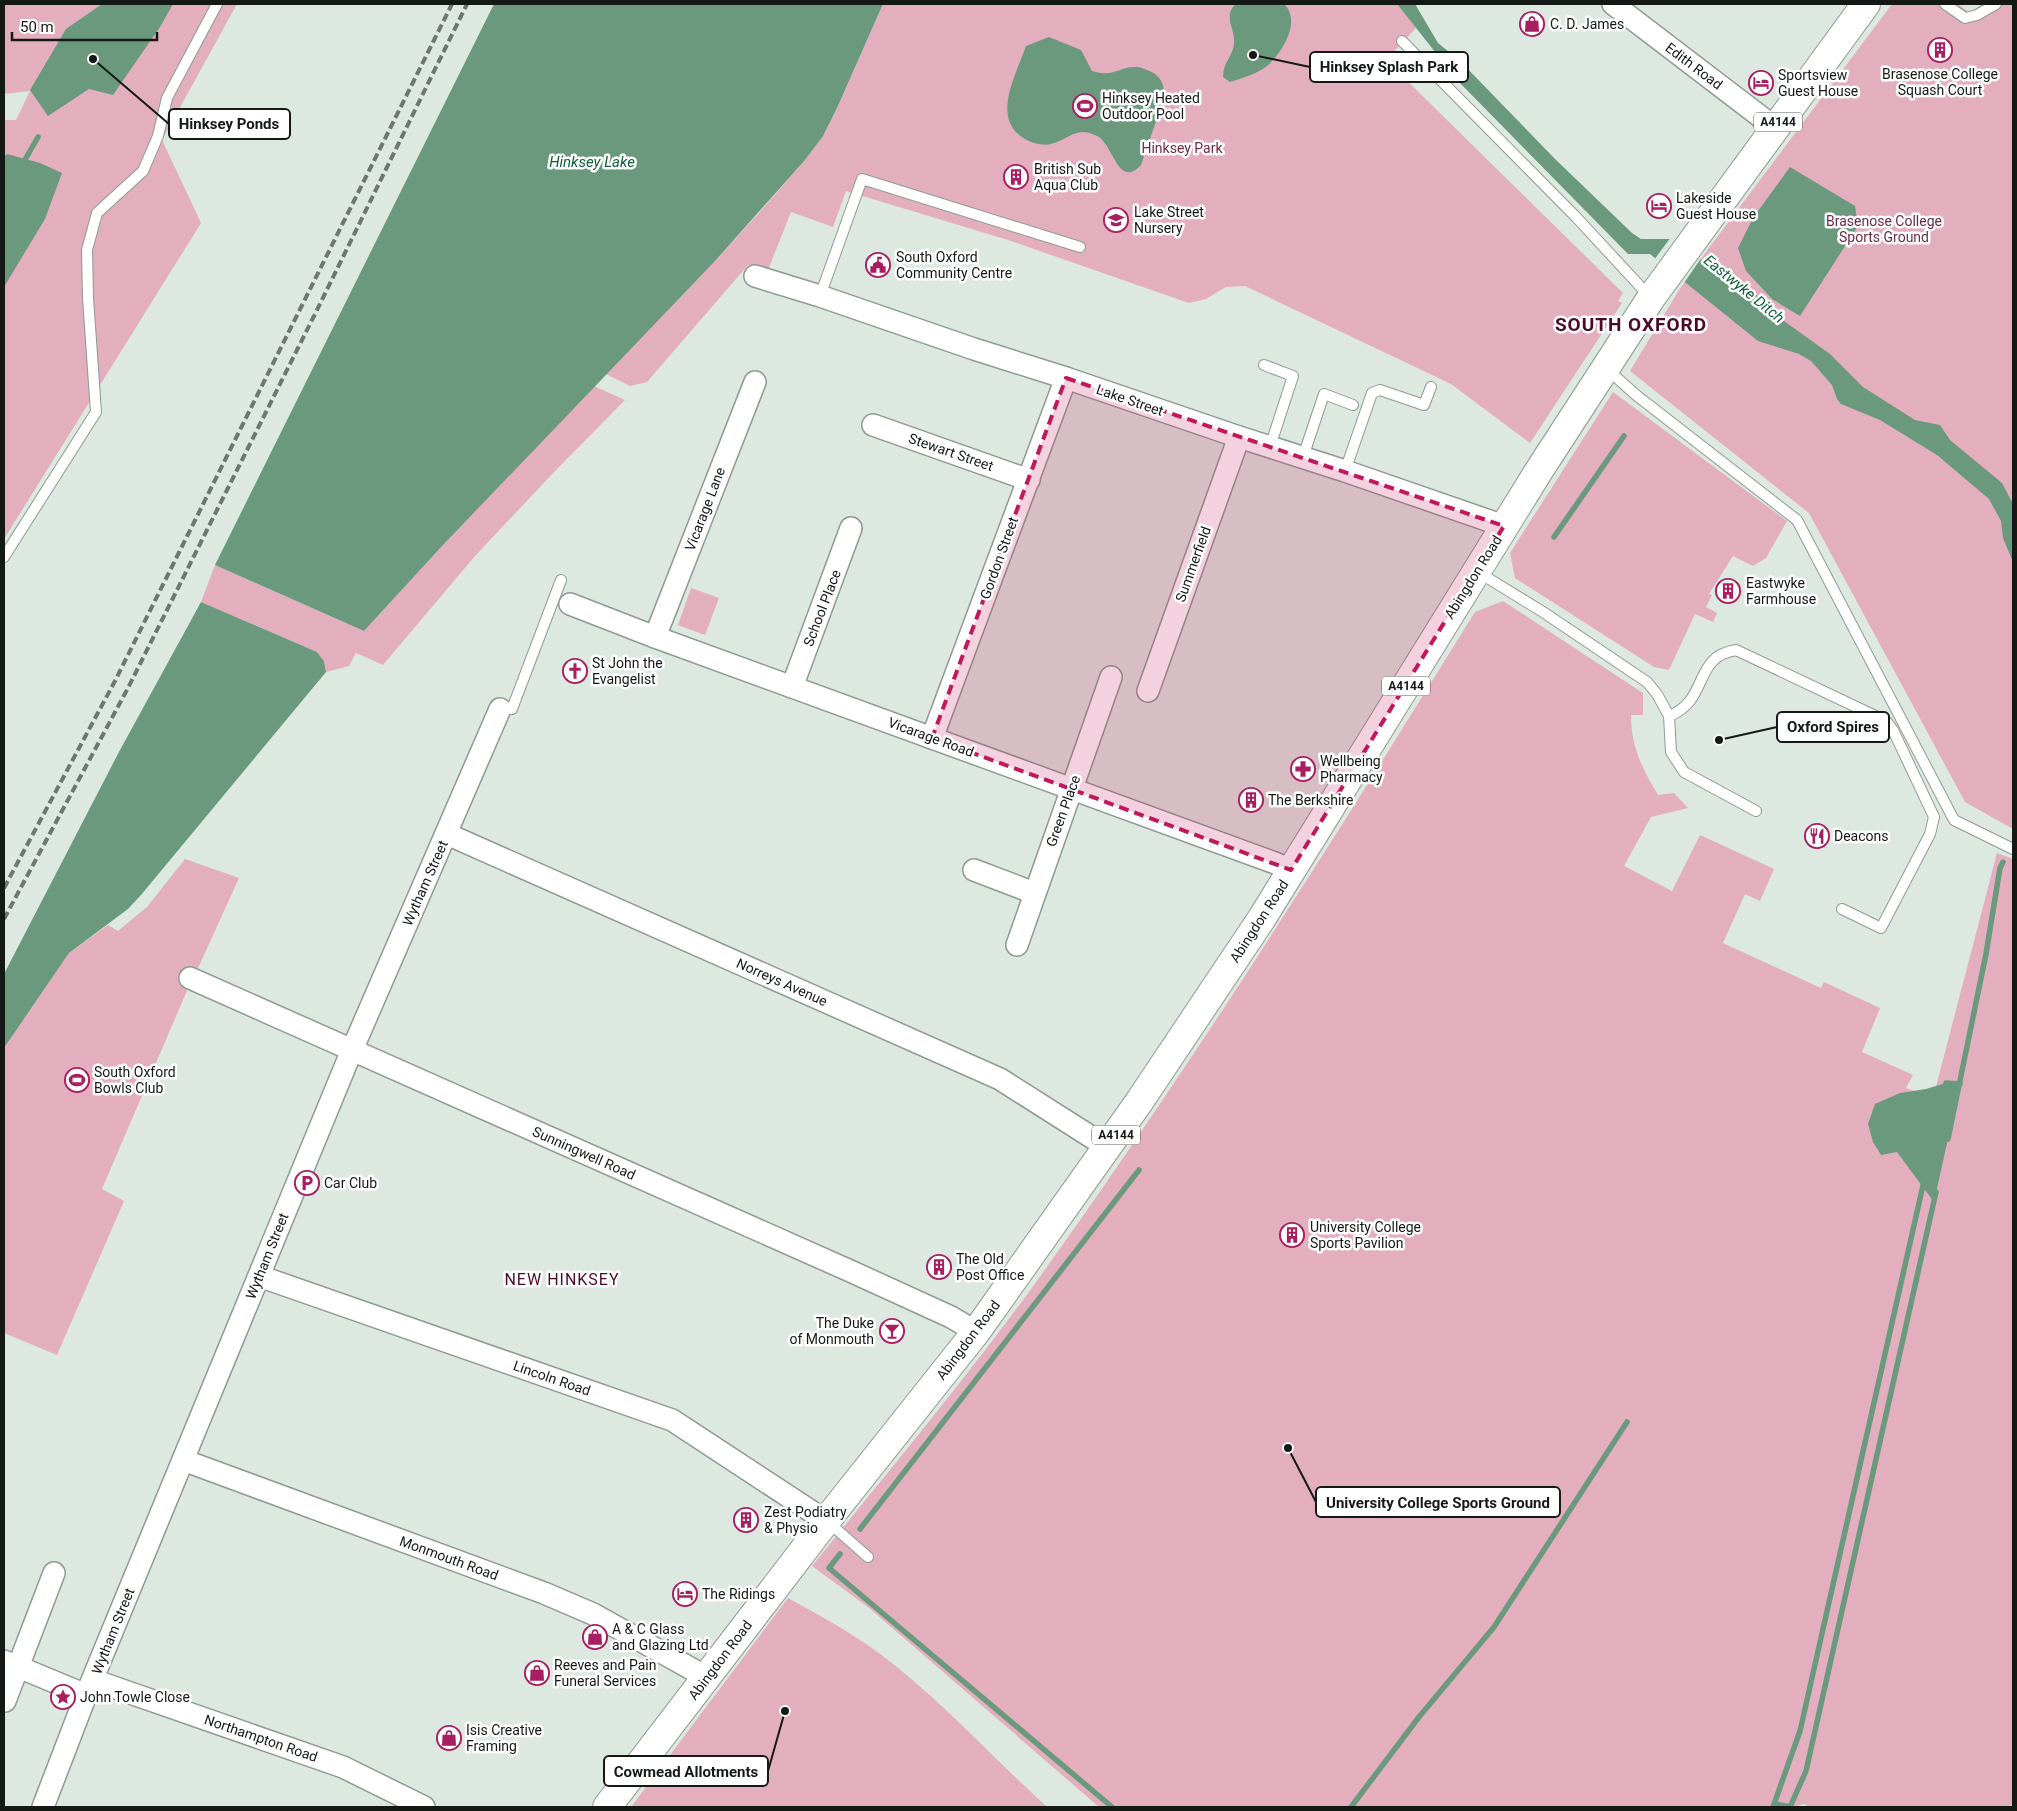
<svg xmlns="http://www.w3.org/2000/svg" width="2017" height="1811" font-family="Roboto,sans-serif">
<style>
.green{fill:#e3afbf}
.water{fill:#6a997d}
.pier{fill:#dce8e0}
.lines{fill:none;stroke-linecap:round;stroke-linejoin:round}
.stream{stroke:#6a997d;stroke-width:5.5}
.service-casing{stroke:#8f9a93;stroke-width:12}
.minor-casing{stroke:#8f9a93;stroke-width:24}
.primary-casing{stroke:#8f9a93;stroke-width:30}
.service{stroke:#fff;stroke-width:10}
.minor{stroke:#fff;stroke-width:21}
.primary{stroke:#fff;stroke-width:28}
.rail{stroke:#6e7671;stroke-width:4;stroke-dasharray:8 4;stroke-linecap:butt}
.marked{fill:#c2185b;fill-opacity:0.2;stroke:#c2185b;stroke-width:4;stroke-dasharray:10 6;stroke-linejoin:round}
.labels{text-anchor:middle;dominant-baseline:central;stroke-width:5;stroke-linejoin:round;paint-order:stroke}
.shield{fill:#fff;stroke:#5a5e5c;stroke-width:1}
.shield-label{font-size:12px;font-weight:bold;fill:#141916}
.poi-label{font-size:14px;fill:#141916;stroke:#fff;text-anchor:start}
.street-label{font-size:14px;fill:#141916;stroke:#fff}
.park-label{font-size:14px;fill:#6d2c45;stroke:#fff}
.water-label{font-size:15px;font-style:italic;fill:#11613c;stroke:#fff}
.quarter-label{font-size:16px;letter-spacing:1px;fill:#4c0a29;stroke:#fff}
.district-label{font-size:19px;font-weight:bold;letter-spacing:1px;fill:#4c0a29;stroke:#fff}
.leader{fill:none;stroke:#141916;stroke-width:2}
.callout-dot{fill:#141916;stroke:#fff;stroke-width:2}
.callout{fill:#fff;stroke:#141916;stroke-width:2}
.callout-label{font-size:15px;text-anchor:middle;font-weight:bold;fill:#141916}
</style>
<rect width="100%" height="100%" fill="#dce8e0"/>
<g class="green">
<polygon points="4,4 237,4 162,140 201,223 4,539 4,120 16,120 30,91 4,94"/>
<polygon points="883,4 1397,4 1416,28 1386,60 1623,293 1618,301 1622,303 1530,443 1451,384 1245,286 1226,287 1206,299 1189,303 1008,240 846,191 833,227 791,212 768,270 748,265 647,382 630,386 606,374 715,261 758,214 805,160 823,136 837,108"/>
<polygon points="1892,4 1958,4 1970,13 1982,4 2013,4 2013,829 1965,802 1809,513 1630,371 1679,290 1706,252"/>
<polygon points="594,386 625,400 556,470 475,556 383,665 356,653 349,666 326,672 324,661 317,652 201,602 215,565 364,631 443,545"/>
<polygon points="1613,392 1787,521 1766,558 1753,566 1733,556 1709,594 1712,595 1706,607 1717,613 1713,622 1695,614 1669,670 1654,667 1515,578 1510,553"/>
<polygon points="691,588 719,598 705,635 678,625"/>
<path d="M1503,601L1643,693V715H1631C1631,747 1642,768 1658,795L1674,793L1688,808L1651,817L1624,866L1672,891L1700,835L1774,869L1760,901L1745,894L1723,943L1821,988L1824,982L1880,1008L1862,1052L1913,1075L1906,1088L1933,1098L1997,853L2013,859V1807H1809L1804,1804L1795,1807H1099L868,1607L812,1566C884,1477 958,1388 1026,1296C1186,1075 1331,844 1475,612Z"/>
<polygon points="185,859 239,878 199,966 190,978 186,993 102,1189 124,1201 57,1355 4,1333 4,1048 69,953 108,925 118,931 147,907"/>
<path d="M788,1598C819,1615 850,1632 879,1653C940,1699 991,1756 1047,1807H631Z"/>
</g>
<g class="water">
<polygon points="102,4 173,4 160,27 113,95 89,89 48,116 30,90 66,29"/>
<polygon points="494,4 883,4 837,108 823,136 805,160 715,261 443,545 364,631 215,565"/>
<path d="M1236,4H1284C1302,21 1282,53 1267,66C1257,74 1242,78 1230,82L1223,77C1223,62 1233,56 1234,44C1236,29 1222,16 1236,4Z"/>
<polygon points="1397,4 1415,4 1438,43 1460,61 1554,158 1632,233 1641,239 1670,239 1759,297 1767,309 1830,354 1863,387 1915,420 1940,425 1950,440 2002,483 2013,504 2013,562 2003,538 2001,521 1989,499 1937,455 1880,420 1841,404 1837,399 1832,385 1811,361 1799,354 1758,341 1650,254 1628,254 1459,82"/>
<path d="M1049,37L1081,50L1092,71C1115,78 1117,67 1135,67C1139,66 1143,69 1147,70C1162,75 1166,87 1163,101L1141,165C1118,190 1113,143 1097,136C1076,125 1069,140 1051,144C1043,146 1032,143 1025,139C990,119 1016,75 1026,46Z"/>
<polygon points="7,154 40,163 62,173 45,219 4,287 4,157"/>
<polygon points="1790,167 1855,206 1858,226 1800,316 1772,299 1746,271 1738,248 1753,218"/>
<polygon points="201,602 317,652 324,661 326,672 141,895 128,909 69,953 4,1048 4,974 120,750"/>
<polygon points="1946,1083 1960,1084 1934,1202 1897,1152 1881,1155 1873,1142 1868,1124 1875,1104 1900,1093 1926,1089"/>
</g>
<polygon class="pier" points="1671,237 1702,257 1684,283 1654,260"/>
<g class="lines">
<g class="stream">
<polyline points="22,165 38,137"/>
<polyline points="1554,537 1624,436"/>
<polyline points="1945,1089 1946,1083 1960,1084"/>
<polyline points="1948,1139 1986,954 2000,868 2003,862"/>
<polyline points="860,1529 1139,1170"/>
<polyline points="840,1554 829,1568 1112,1807"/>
<polyline points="1775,1804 1791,1807"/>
<polyline points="1351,1807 1419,1717 1494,1627 1627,1422"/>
<polyline points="1773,1807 1800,1731 1924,1181"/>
<polyline points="1790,1807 1806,1771 1936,1192"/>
</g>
<defs>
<g id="service">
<polyline points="1945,4 1965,18 1977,15 1996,4"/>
<polyline points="1402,41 1576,217 1650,297"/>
<polyline points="820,296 862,179 1080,247"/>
<polyline points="1264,365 1293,376 1270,447"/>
<polyline points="1607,369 1636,395 1797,520 1954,820 2013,849"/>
<polyline points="1303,457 1324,394 1353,405"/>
<polyline points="1345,471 1372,393 1380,390 1424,405 1431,387"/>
<polyline points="4,557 96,412 88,298 87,250 97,213 143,171 158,136 167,98 217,4"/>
<polyline points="1478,572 1543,612 1647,682 1657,694 1669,716"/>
<polyline points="512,709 561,580"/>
<path d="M1756,811L1684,772L1671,752L1669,716C1710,700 1692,657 1736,650L1886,721L1893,730L1934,817L1930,834L1881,928L1842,909"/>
<polyline points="827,1521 868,1557"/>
</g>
<g id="minor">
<polyline points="1613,4 1774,127"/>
<polyline points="755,276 820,296 974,349 1066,378 1239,437 1345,471 1504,526"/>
<polyline points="873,425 1029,480"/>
<polyline points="570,604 655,637 1275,863 1291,870"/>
<polyline points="655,637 755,382"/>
<polyline points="792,687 851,528"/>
<polyline points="1148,691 1239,437"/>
<polyline points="932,738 1066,378"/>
<polyline points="447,834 1000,1079 1107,1147"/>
<polyline points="974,870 1034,893"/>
<polyline points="1017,945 1111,677"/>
<polyline points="190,978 848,1270 951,1317 976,1332"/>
<polyline points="259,1276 672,1420 826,1521"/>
<polyline points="183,1460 544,1593 593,1614 706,1677"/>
<polyline points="4,1661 86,1695"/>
<polyline points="93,1680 343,1767 424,1807"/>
<polyline points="5,1701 54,1573"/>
<polyline points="43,1807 86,1695 352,1050 500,709"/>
</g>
<polyline id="primary" points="607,1807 826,1521 976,1332 1139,1102 1262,918 1540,469 1651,298 1866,4"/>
</defs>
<use href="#service" class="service-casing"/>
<use href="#minor" class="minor-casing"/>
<use href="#primary" class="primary-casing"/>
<use href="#service" class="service"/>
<use href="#minor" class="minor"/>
<use href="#primary" class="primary"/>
<g class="rail">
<polyline points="4,888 115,681 452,4"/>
<polyline points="4,919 128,688 316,312 467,4"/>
</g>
</g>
<path class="marked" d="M1066,378L1504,526L1291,870L932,738Z"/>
<defs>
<symbol id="shop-ring" viewBox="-11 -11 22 22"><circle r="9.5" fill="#fff" stroke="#a91e60" stroke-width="1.5"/><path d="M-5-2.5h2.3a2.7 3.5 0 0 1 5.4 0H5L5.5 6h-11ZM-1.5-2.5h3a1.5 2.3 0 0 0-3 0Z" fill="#a91e60"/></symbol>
<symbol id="building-ring" viewBox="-11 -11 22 22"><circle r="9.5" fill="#fff" stroke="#a91e60" stroke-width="1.5"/><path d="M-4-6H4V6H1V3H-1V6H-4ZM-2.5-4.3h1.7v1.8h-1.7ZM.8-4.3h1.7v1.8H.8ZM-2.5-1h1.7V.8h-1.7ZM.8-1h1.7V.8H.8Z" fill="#a91e60"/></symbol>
<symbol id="hotel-ring" viewBox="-11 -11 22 22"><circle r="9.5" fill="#fff" stroke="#a91e60" stroke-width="1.5"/><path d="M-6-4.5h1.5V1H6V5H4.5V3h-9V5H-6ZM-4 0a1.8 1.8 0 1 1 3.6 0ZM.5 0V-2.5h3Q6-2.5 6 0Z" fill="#a91e60"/></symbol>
<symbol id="stadium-ring" viewBox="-11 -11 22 22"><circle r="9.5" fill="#fff" stroke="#a91e60" stroke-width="1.5"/><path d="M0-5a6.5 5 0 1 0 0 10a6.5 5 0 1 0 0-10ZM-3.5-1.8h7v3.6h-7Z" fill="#a91e60"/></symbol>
<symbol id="school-ring" viewBox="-11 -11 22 22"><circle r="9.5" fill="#fff" stroke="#a91e60" stroke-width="1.5"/><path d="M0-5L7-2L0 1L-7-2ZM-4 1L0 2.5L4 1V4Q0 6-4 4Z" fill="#a91e60"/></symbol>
<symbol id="civic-ring" viewBox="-11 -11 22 22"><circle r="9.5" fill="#fff" stroke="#a91e60" stroke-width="1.5"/><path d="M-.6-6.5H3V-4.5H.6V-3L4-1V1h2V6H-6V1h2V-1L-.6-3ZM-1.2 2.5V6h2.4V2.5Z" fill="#a91e60"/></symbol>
<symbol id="church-ring" viewBox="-11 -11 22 22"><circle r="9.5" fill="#fff" stroke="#a91e60" stroke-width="1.5"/><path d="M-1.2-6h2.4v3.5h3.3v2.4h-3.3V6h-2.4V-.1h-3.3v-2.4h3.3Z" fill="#a91e60"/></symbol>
<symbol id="pharmacy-ring" viewBox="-11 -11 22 22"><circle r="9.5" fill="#fff" stroke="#a91e60" stroke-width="1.5"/><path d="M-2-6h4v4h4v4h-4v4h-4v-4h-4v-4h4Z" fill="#a91e60"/></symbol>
<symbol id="restaurant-ring" viewBox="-11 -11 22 22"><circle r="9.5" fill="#fff" stroke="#a91e60" stroke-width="1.5"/><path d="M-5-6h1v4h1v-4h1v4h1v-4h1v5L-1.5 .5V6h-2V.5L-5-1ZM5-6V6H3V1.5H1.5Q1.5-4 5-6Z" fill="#a91e60"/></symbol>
<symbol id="parking-ring" viewBox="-11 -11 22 22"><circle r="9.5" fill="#fff" stroke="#a91e60" stroke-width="1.5"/><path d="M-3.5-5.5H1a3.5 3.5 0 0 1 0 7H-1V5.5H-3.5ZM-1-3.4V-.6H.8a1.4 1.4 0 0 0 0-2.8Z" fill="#a91e60"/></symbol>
<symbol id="bar-ring" viewBox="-11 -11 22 22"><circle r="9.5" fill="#fff" stroke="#a91e60" stroke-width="1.5"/><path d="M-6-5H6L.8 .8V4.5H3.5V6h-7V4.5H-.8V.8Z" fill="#a91e60"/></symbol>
<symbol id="sight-ring" viewBox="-11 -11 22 22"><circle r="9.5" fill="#fff" stroke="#a91e60" stroke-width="1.5"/><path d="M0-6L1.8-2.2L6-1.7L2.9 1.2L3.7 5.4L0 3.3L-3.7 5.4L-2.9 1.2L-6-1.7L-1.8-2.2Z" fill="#a91e60"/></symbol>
</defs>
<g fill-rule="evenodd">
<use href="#shop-ring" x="1518" y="10" width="28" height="28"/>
<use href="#building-ring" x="1926" y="36" width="28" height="28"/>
<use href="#hotel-ring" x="1747" y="69" width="28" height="28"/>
<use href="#stadium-ring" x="1071" y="92" width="28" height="28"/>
<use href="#building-ring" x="1002" y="163" width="28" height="28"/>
<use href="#hotel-ring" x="1645" y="192" width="28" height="28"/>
<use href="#school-ring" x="1102" y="206" width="28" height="28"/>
<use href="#civic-ring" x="864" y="251" width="28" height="28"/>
<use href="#building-ring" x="1714" y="577" width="28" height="28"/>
<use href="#church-ring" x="561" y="657" width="28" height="28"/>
<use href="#pharmacy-ring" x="1289" y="755" width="28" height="28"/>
<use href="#building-ring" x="1237" y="786" width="28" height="28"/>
<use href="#restaurant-ring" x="1803" y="822" width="28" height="28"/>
<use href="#stadium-ring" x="63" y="1066" width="28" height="28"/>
<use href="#parking-ring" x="293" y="1169" width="28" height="28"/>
<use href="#building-ring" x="1278" y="1221" width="28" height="28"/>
<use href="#building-ring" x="925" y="1253" width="28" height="28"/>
<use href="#bar-ring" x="878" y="1317" width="28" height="28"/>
<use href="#building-ring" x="732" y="1506" width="28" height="28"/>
<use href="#hotel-ring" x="671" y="1580" width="28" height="28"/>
<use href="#shop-ring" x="581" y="1623" width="28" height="28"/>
<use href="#shop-ring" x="523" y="1659" width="28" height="28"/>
<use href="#sight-ring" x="49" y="1683" width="28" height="28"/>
<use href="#shop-ring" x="435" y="1724" width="28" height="28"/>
</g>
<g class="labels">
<g class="shield">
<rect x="1754" y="112.5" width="48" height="19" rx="4"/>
<rect x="1382" y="676.5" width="48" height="19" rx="4"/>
<rect x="1092" y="1125.5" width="48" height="19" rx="4"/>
</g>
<g class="shield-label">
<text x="1778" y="122">A4144</text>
<text x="1406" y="686">A4144</text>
<text x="1116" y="1135">A4144</text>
</g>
<g class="poi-label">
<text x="1550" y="24">C. D. James</text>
<text x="1940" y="74" text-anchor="middle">Brasenose College<tspan x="1940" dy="16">Squash Court</tspan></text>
<text x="1778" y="75">Sportsview<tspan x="1778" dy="16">Guest House</tspan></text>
<text x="1102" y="98">Hinksey Heated<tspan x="1102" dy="16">Outdoor Pool</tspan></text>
<text x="1034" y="169">British Sub<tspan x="1034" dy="16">Aqua Club</tspan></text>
<text x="1676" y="198">Lakeside<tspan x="1676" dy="16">Guest House</tspan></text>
<text x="1134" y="212">Lake Street<tspan x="1134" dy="16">Nursery</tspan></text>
<text x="896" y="257">South Oxford<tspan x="896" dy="16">Community Centre</tspan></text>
<text x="1746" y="583">Eastwyke<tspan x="1746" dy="16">Farmhouse</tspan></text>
<text x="592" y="663">St John the<tspan x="592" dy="16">Evangelist</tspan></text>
<text x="1320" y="761">Wellbeing<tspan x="1320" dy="16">Pharmacy</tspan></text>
<text x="1268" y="800">The Berkshire</text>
<text x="1834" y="836">Deacons</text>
<text x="94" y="1072">South Oxford<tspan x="94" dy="16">Bowls Club</tspan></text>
<text x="324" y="1183">Car Club</text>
<text x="1310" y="1227">University College<tspan x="1310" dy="16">Sports Pavilion</tspan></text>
<text x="956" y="1259">The Old<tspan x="956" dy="16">Post Office</tspan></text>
<text x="874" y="1323" text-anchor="end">The Duke<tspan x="874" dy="16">of Monmouth</tspan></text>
<text x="764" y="1512">Zest Podiatry<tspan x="764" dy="16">&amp; Physio</tspan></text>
<text x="702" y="1594">The Ridings</text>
<text x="612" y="1629">A &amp; C Glass<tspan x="612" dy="16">and Glazing Ltd</tspan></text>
<text x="554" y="1665">Reeves and Pain<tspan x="554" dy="16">Funeral Services</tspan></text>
<text x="80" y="1697">John Towle Close</text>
<text x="466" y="1730">Isis Creative<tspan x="466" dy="16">Framing</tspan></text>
</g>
<g class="street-label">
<text transform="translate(1694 66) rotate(37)">Edith Road</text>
<text transform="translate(1130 400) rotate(19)">Lake Street</text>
<text transform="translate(951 452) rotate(19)">Stewart Street</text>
<text transform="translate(705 509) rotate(-69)">Vicarage Lane</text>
<text transform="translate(999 558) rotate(-70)">Gordon Street</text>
<text transform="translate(1193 564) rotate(-70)">Summerfield</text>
<text transform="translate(1473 577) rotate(-58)">Abingdon Road</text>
<text transform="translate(822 608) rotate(-69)">School Place</text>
<text transform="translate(931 737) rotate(20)">Vicarage Road</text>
<text transform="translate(1063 811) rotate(-70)">Green Place</text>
<text transform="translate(425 883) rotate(-66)">Wytham Street</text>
<text transform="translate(1259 921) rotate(-57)">Abingdon Road</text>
<text transform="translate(782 982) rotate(24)">Norreys Avenue</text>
<text transform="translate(584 1153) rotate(24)">Sunningwell Road</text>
<text transform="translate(267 1256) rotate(-68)">Wytham Street</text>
<text transform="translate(968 1340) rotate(-53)">Abingdon Road</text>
<text transform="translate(552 1378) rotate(19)">Lincoln Road</text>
<text transform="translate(449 1558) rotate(20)">Monmouth Road</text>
<text transform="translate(113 1631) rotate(-68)">Wytham Street</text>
<text transform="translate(720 1660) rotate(-53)">Abingdon Road</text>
<text transform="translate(261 1738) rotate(19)">Northampton Road</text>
</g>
<g class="park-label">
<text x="1182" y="148">Hinksey Park</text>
<text x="1884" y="221">Brasenose College<tspan x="1884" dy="16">Sports Ground</tspan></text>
</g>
<g class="water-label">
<text x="592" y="162">Hinksey Lake</text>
<text transform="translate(1744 289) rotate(39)">Eastwyke Ditch</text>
</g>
<g class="quarter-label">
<text x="562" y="1279">NEW HINKSEY</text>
</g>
<g class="district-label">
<text x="1631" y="324">SOUTH OXFORD</text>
</g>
</g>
<path class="leader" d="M1253 55L1310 67M93 59L169 124M1719 740L1777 727M1288 1448L1316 1502M785 1711L768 1771"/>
<g class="callout-dot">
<circle cx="1253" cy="55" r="5"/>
<circle cx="93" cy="59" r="5"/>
<circle cx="1719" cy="740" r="5"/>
<circle cx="1288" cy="1448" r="5"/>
<circle cx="785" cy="1711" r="5"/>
</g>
<g class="callout">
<rect x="1310" y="52" width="158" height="30" rx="5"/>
<rect x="169" y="109" width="121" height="30" rx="5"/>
<rect x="1777" y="712" width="112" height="30" rx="5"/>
<rect x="1316" y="1487" width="244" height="30" rx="5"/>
<rect x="604" y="1756" width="164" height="30" rx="5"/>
</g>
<g class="callout-label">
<text x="1389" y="72">Hinksey Splash Park</text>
<text x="229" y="129">Hinksey Ponds</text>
<text x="1833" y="732">Oxford Spires</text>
<text x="1438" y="1508">University College Sports Ground</text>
<text x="686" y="1777">Cowmead Allotments</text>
</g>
<rect width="2017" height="1811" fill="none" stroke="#141916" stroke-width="10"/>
<path d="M12 32v8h145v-8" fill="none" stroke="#141916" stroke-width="2.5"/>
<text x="20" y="32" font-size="15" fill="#141916" stroke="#ffffff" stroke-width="4" paint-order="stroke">50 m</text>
</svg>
